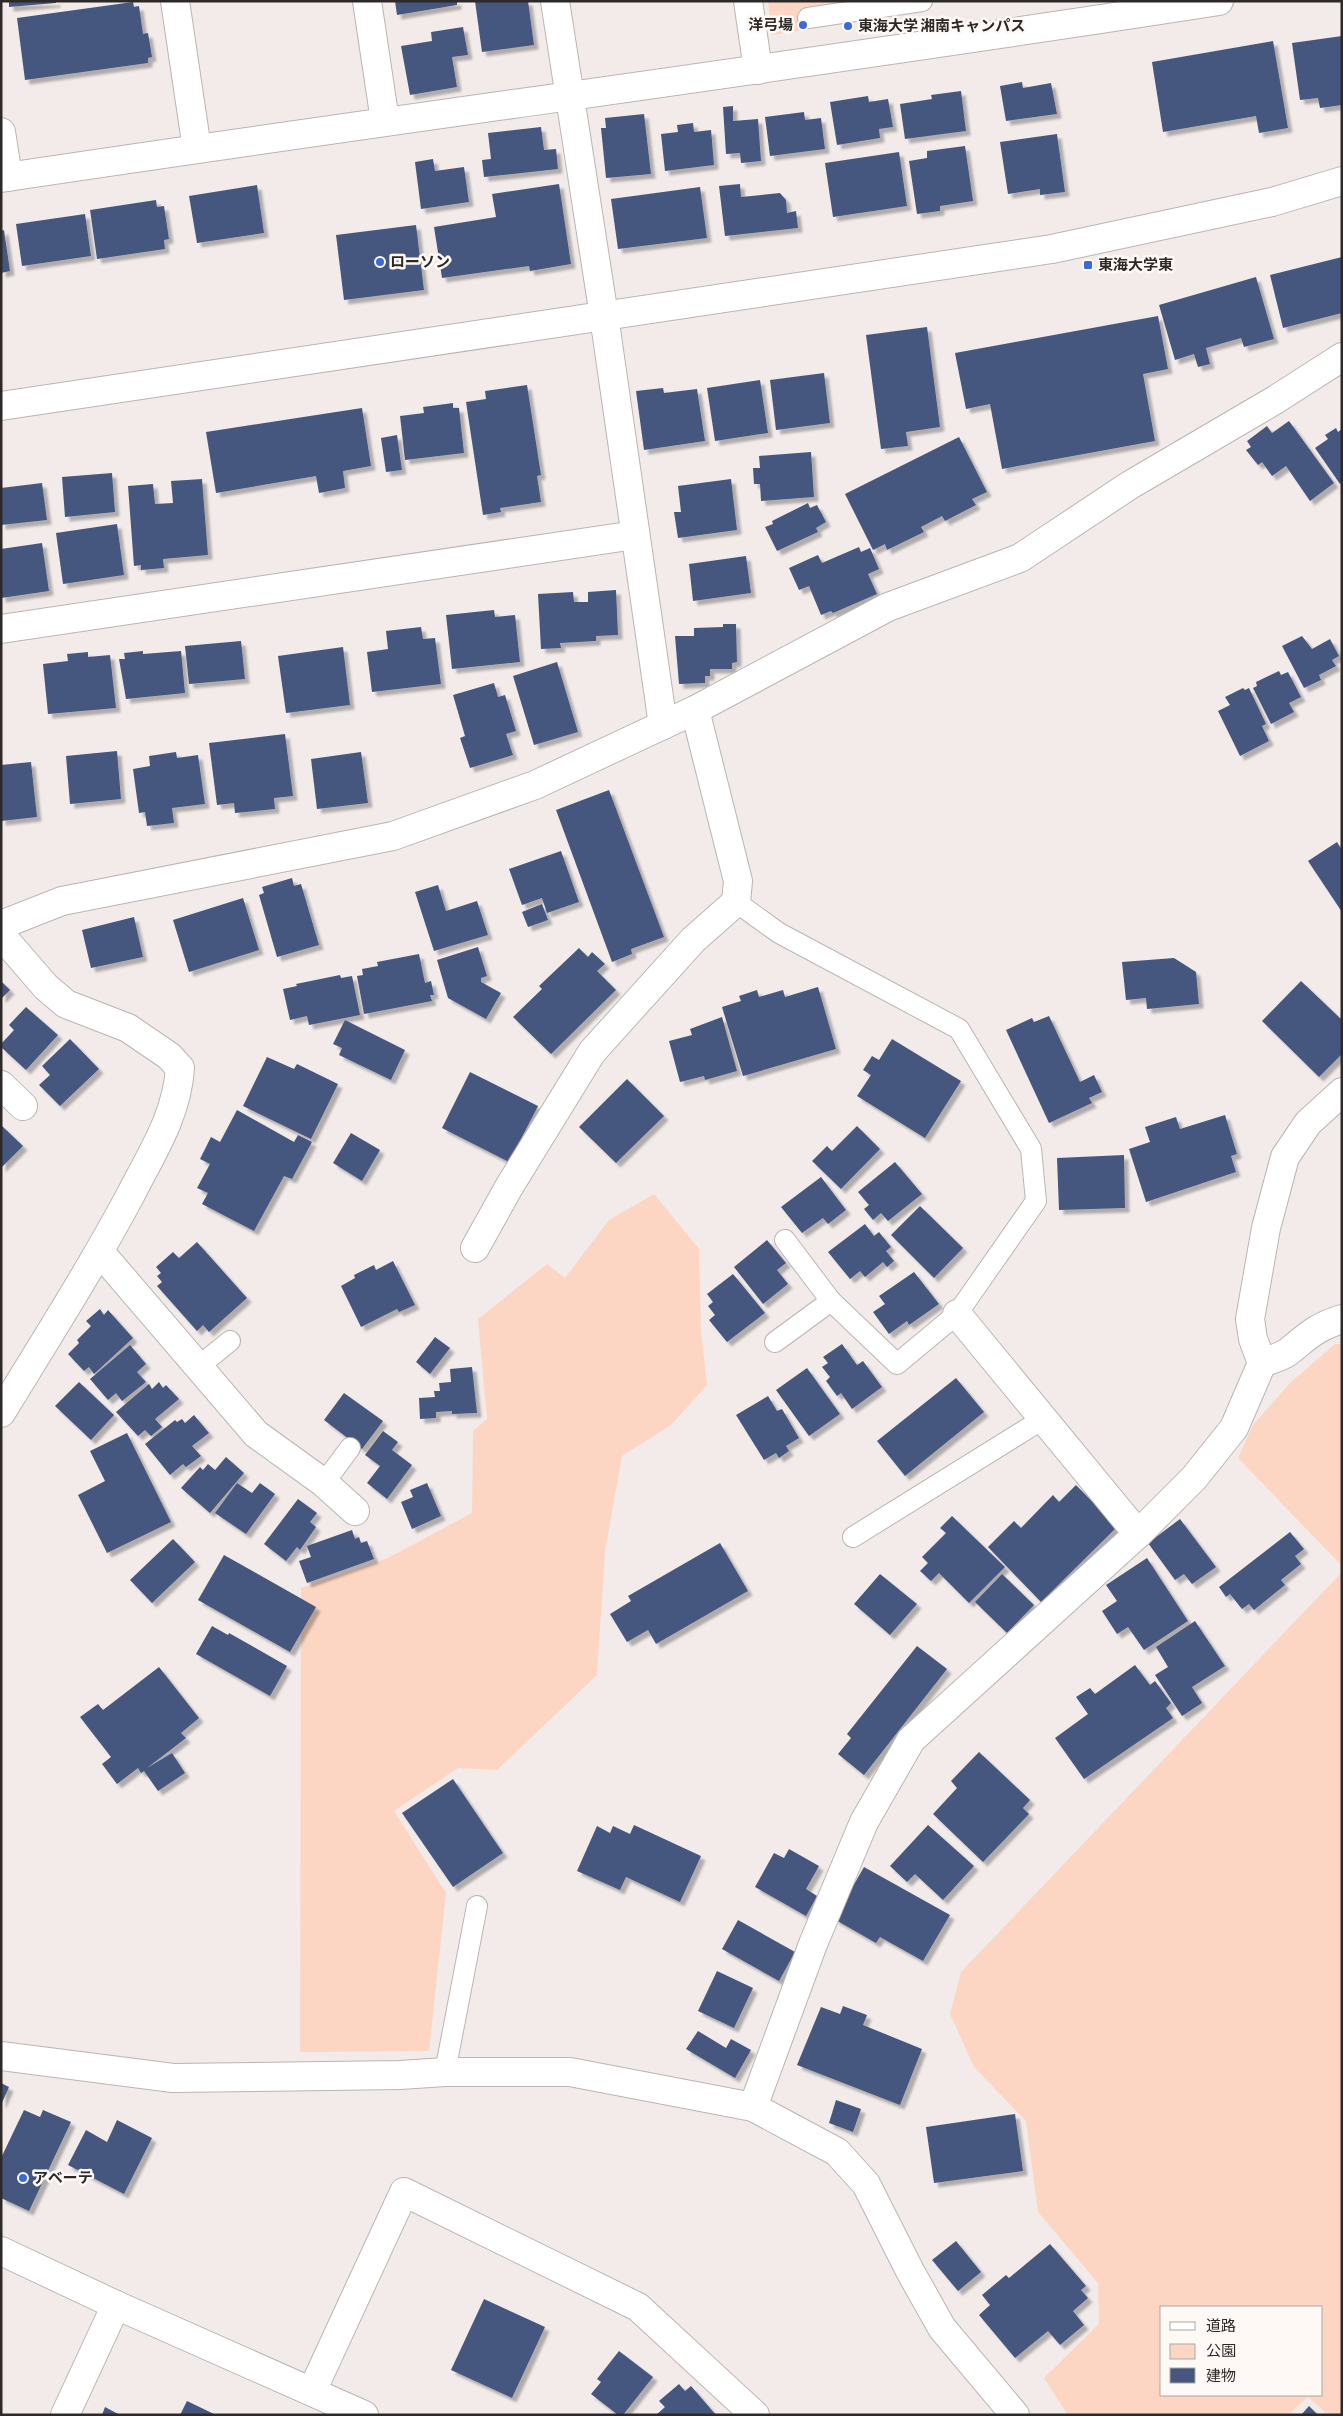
<svg xmlns="http://www.w3.org/2000/svg" width="1343" height="2416" font-family="'Sofia Sans Condensed','Noto Sans JP',sans-serif">
<style>
.green{fill:#fdd5c3;fill-rule:evenodd}
.building{fill:#45577f;filter:url(#shadow)}
.lines{fill:none;stroke-linecap:round;stroke-linejoin:round}
.lane-casing{stroke:#bbb5b2;stroke-width:22}
.street-casing{stroke:#bbb5b2;stroke-width:30}
.secondary-casing{stroke:#bbb5b2;stroke-width:30}
.lane{stroke:#fff;stroke-width:20}
.street{stroke:#fff;stroke-width:28}
.secondary{stroke:#fff;stroke-width:28}
.poi-dot{fill:#3d6adb;stroke:#fff9f6;stroke-width:2}
.labels{text-anchor:middle;dominant-baseline:central;stroke-width:5;stroke-linejoin:round;paint-order:stroke}
.poi-label{font-size:15px;font-weight:bold;fill:#2c2928;stroke:#fff9f6;text-anchor:start}
</style>
<defs>
<filter id="shadow"><feDropShadow dx="4.5" dy="4.5" stdDeviation="1" flood-color="#0004"/></filter>
</defs>
<rect width="100%" height="100%" fill="#f2ebe9"/>
<g class="green">
<polygon points="768,1 895,1 897,15 772,35"/>
<polygon points="654,1194 699,1249 701,1331 707,1385 671,1425 622,1456 605,1551 597,1675 497,1770 458,1768 394,1811 446,1893 429,2051 300,2052 301,1588 388,1558 472,1513 473,1431 487,1419 478,1319 547,1264 565,1278 609,1220"/>
<polygon points="1335,1344 1342,1344 1342,1566 1238,1458 1253,1425 1291,1382"/>
<path d="M1342,1572V2415H1328L1308,2397L1288,2415H1068L1044,2378L1099,2324L1098,2283L1038,2212L1026,2121L974,2067L950,2014L961,1972ZM1162,2307H1322V2395H1162Z"/>
</g>
<g class="building">
<polygon points="9,1 56,1 56,3 9,7"/>
<polygon points="395,1 457,1 457,5 397,15"/>
<polygon points="475,1 528,1 534,45 482,52"/>
<polygon points="133,2 134,7 139,6 143,34 148,33 152,57 148,58 148,63 25,80 17,18"/>
<polygon points="463,27 468,55 452,57 457,87 410,95 401,46 432,41 431,32"/>
<polygon points="1342,36 1342,105 1320,108 1318,98 1300,100 1292,43"/>
<polygon points="1273,41 1288,128 1259,133 1256,116 1163,132 1152,62"/>
<polygon points="1022,82 1023,88 1051,83 1057,114 1006,121 1000,86"/>
<polygon points="961,91 966,131 905,139 900,104 932,99 931,95"/>
<polygon points="868,96 869,102 888,99 893,127 879,129 880,138 837,145 830,102"/>
<polygon points="733,106 733,121 758,119 761,161 741,163 740,153 726,154 723,107"/>
<polygon points="804,112 805,120 821,118 825,149 770,156 765,117"/>
<polygon points="644,114 651,174 606,178 601,128 606,128 605,118"/>
<polygon points="693,123 694,132 711,130 714,165 665,171 661,134 678,132 677,125"/>
<polygon points="541,127 544,150 556,149 558,169 484,177 482,160 491,159 488,133"/>
<polygon points="1057,134 1065,192 1040,195 1040,189 1008,194 1000,142"/>
<polygon points="965,146 973,201 940,206 940,211 917,214 909,161 927,158 927,151"/>
<polygon points="899,152 907,206 833,217 825,163"/>
<polygon points="433,159 435,171 464,167 469,202 421,209 415,162"/>
<polygon points="559,184 571,264 530,271 529,266 442,278 434,227 496,217 492,194"/>
<polygon points="740,184 741,197 780,193 786,200 787,213 796,211 798,228 725,236 719,186"/>
<polygon points="257,185 264,233 197,243 189,196"/>
<polygon points="700,187 707,238 618,249 611,199"/>
<polygon points="156,200 157,207 164,206 169,239 164,240 165,249 97,259 90,210"/>
<polygon points="85,214 91,256 22,266 16,224"/>
<polygon points="416,225 424,290 344,300 336,235"/>
<polygon points="4,230 10,271 1,273 1,231"/>
<polygon points="1342,257 1342,313 1283,328 1270,275"/>
<polygon points="1256,277 1274,339 1244,347 1241,338 1206,348 1210,364 1198,367 1194,354 1175,360 1159,305"/>
<polygon points="1158,316 1168,369 1143,374 1155,441 1002,469 990,404 966,409 955,353"/>
<polygon points="927,327 940,427 906,432 908,446 881,449 866,335"/>
<polygon points="824,373 830,423 776,430 770,380"/>
<polygon points="760,380 768,433 715,441 707,388"/>
<polygon points="527,385 541,475 537,476 541,502 500,508 501,512 483,515 466,402 486,399 485,391"/>
<polygon points="663,388 664,393 697,389 705,441 644,450 636,391"/>
<polygon points="453,403 453,408 459,408 464,453 405,460 400,416 424,413 423,407"/>
<polygon points="362,408 371,466 343,471 345,488 319,493 316,476 216,493 206,432"/>
<polygon points="1289,421 1334,483 1310,501 1286,466 1272,476 1262,462 1258,465 1246,450 1251,447 1247,441 1267,426 1272,433"/>
<polygon points="1336,428 1338,432 1342,429 1342,482 1340,484 1315,448 1328,439 1325,435"/>
<polygon points="397,435 402,470 386,472 381,438"/>
<polygon points="959,437 987,492 972,499 976,505 945,521 942,516 921,527 924,532 887,550 885,544 873,550 845,494"/>
<polygon points="811,452 814,497 761,501 760,484 754,484 753,468 760,468 759,456"/>
<polygon points="112,473 115,512 65,517 62,477"/>
<polygon points="202,479 208,555 163,559 164,568 141,570 141,565 134,566 128,486 153,484 155,504 173,503 171,481"/>
<polygon points="731,479 737,530 678,538 674,512 681,512 678,486"/>
<polygon points="42,483 47,520 1,525 1,488"/>
<polygon points="808,503 810,508 817,505 826,522 816,528 818,532 777,551 765,527 773,524 772,521"/>
<polygon points="117,524 124,575 63,584 56,533"/>
<polygon points="42,543 49,591 1,598 1,549"/>
<polygon points="859,547 861,552 870,548 879,569 868,574 877,594 833,613 831,611 821,615 809,586 799,590 789,568 818,555 822,563"/>
<polygon points="746,556 751,593 693,601 689,564"/>
<polygon points="616,590 618,635 596,636 596,641 560,643 561,648 541,649 538,594 573,592 574,602 588,602 588,592"/>
<polygon points="494,610 495,617 515,615 520,662 452,669 446,615"/>
<polygon points="723,624 736,624 737,662 732,663 732,669 710,669 710,676 705,676 705,683 679,684 675,636 694,636 694,628 723,627"/>
<polygon points="421,627 423,639 435,638 441,684 372,692 367,652 388,649 386,631"/>
<polygon points="1302,636 1312,649 1330,639 1339,656 1332,660 1336,666 1319,675 1321,680 1304,688 1282,646"/>
<polygon points="241,641 245,679 189,684 185,646"/>
<polygon points="343,647 350,705 286,713 278,656"/>
<polygon points="143,651 143,654 181,651 185,693 126,699 119,659 125,659 124,653"/>
<polygon points="88,652 88,657 110,655 116,708 48,714 43,664 68,661 67,654"/>
<polygon points="557,662 578,732 534,745 513,676"/>
<polygon points="1279,671 1281,675 1288,672 1301,697 1289,703 1294,712 1271,724 1253,688 1257,686 1256,682"/>
<polygon points="494,683 498,697 505,695 516,731 506,734 513,755 470,768 460,738 465,736 453,695"/>
<polygon points="1243,688 1245,690 1249,688 1266,724 1262,726 1269,741 1240,756 1218,711 1230,705 1225,697"/>
<polygon points="285,734 293,796 274,798 275,809 235,813 234,803 217,805 209,743"/>
<polygon points="117,751 121,799 70,804 66,756"/>
<polygon points="176,752 177,758 198,755 205,804 172,808 174,823 147,826 145,812 139,813 133,769 150,766 149,756"/>
<polygon points="361,752 368,803 317,809 311,759"/>
<polygon points="31,762 37,817 1,821 1,765"/>
<polygon points="609,790 664,937 631,949 632,954 612,962 556,810"/>
<polygon points="1337,842 1342,850 1342,912 1308,861"/>
<polygon points="561,851 579,902 547,913 542,898 522,905 509,869"/>
<polygon points="292,878 294,886 301,884 319,945 277,957 259,895 264,893 262,887"/>
<polygon points="438,885 446,911 477,901 488,935 434,951 415,892"/>
<polygon points="243,898 259,950 189,972 173,920"/>
<polygon points="542,904 548,920 528,927 522,912"/>
<polygon points="134,917 143,957 91,968 82,930"/>
<polygon points="478,947 487,976 481,978 481,982 501,993 486,1019 448,998 437,960"/>
<polygon points="579,948 588,957 592,952 605,964 597,971 616,990 551,1054 513,1017 542,989 539,986"/>
<polygon points="419,954 425,983 431,981 434,995 430,995 432,1001 364,1014 357,976 363,975 362,969 378,966 377,962"/>
<polygon points="1174,958 1196,972 1199,1004 1147,1009 1146,998 1126,1000 1122,962"/>
<polygon points="340,975 341,978 352,976 360,1015 309,1025 307,1016 290,1020 283,989 297,986 296,984"/>
<polygon points="1,981 10,990 1,999"/>
<polygon points="1301,981 1342,1020 1342,1054 1319,1077 1262,1021"/>
<polygon points="818,987 836,1049 743,1076 722,1007 741,1001 739,996 757,990 759,997 783,990 785,997"/>
<polygon points="26,1007 58,1035 26,1070 1,1047 1,1044 14,1030 9,1025"/>
<polygon points="1049,1016 1080,1082 1094,1075 1102,1092 1089,1098 1092,1103 1049,1123 1006,1030 1032,1018 1034,1022"/>
<polygon points="722,1017 737,1071 705,1080 704,1076 680,1082 669,1041 692,1035 690,1029"/>
<polygon points="345,1020 405,1050 391,1080 339,1055 342,1048 333,1044"/>
<polygon points="70,1039 99,1069 60,1106 39,1085 50,1075 42,1066"/>
<polygon points="892,1039 961,1081 925,1138 857,1096 871,1075 863,1070 872,1056 879,1060"/>
<polygon points="267,1057 294,1069 297,1064 338,1084 311,1139 243,1106"/>
<polygon points="470,1072 538,1106 509,1162 442,1128"/>
<polygon points="627,1079 664,1116 616,1163 579,1127"/>
<polygon points="237,1110 294,1142 298,1135 312,1142 292,1179 284,1176 254,1231 202,1204 208,1193 197,1188 210,1164 200,1159 211,1137 220,1142"/>
<polygon points="1225,1115 1237,1154 1231,1156 1236,1172 1146,1202 1129,1149 1150,1142 1145,1127 1176,1117 1180,1129"/>
<polygon points="1,1125 23,1146 1,1168"/>
<polygon points="857,1126 880,1149 841,1189 812,1161 827,1146 832,1151"/>
<polygon points="351,1133 380,1150 362,1181 333,1163"/>
<polygon points="1124,1155 1125,1208 1059,1210 1057,1158"/>
<polygon points="895,1162 922,1194 888,1221 881,1213 873,1220 864,1209 869,1205 858,1192"/>
<polygon points="821,1177 846,1210 828,1224 823,1218 802,1233 781,1207"/>
<polygon points="920,1206 963,1248 934,1278 891,1235"/>
<polygon points="865,1224 874,1236 879,1232 891,1247 886,1251 894,1261 887,1267 883,1262 865,1277 860,1271 850,1279 828,1252"/>
<polygon points="767,1240 786,1263 777,1270 788,1284 763,1304 734,1267"/>
<polygon points="197,1242 247,1298 209,1332 203,1325 197,1331 157,1286 162,1282 157,1276 161,1273 156,1267 173,1252 179,1258"/>
<polygon points="393,1261 415,1305 399,1312 397,1309 361,1327 341,1286 355,1278 354,1275 374,1265 376,1270"/>
<polygon points="914,1272 939,1304 909,1325 907,1321 889,1334 873,1312 885,1304 879,1296"/>
<polygon points="733,1274 765,1313 727,1342 709,1320 715,1315 708,1306 713,1302 707,1294"/>
<polygon points="100,1309 104,1315 108,1310 133,1338 94,1374 89,1367 84,1371 68,1354 79,1343 77,1340 91,1326 86,1321"/>
<polygon points="435,1337 450,1348 430,1374 416,1362"/>
<polygon points="842,1344 857,1365 863,1361 882,1387 852,1409 841,1393 837,1396 826,1381 830,1377 822,1367 828,1363 823,1357"/>
<polygon points="130,1345 146,1364 137,1372 146,1382 122,1401 116,1393 108,1400 90,1379"/>
<polygon points="472,1367 477,1413 452,1414 452,1411 436,1412 436,1418 420,1419 419,1398 435,1397 434,1391 440,1391 439,1383 451,1382 450,1369"/>
<polygon points="807,1368 840,1414 809,1436 776,1390"/>
<polygon points="956,1378 984,1412 905,1476 877,1441"/>
<polygon points="79,1382 114,1415 91,1440 55,1406"/>
<polygon points="159,1382 163,1388 166,1385 179,1399 155,1419 162,1427 151,1436 145,1430 138,1436 116,1412 149,1384 152,1389"/>
<polygon points="344,1393 383,1421 362,1449 324,1420"/>
<polygon points="768,1396 777,1411 782,1409 799,1438 786,1446 789,1451 779,1458 776,1453 764,1460 736,1415"/>
<polygon points="194,1415 209,1433 192,1446 201,1456 186,1467 183,1464 170,1475 145,1444 175,1420 177,1422 182,1419 185,1423"/>
<polygon points="383,1431 398,1442 392,1450 412,1465 387,1499 367,1483 380,1466 365,1455"/>
<polygon points="127,1433 171,1522 107,1553 78,1495 105,1481 90,1451"/>
<polygon points="226,1457 244,1473 210,1513 181,1488 200,1467 203,1470 208,1464 215,1470"/>
<polygon points="237,1483 252,1493 260,1483 275,1494 246,1534 215,1513"/>
<polygon points="427,1483 441,1516 412,1529 401,1502 413,1497 410,1490"/>
<polygon points="1076,1485 1117,1527 1041,1602 988,1547 1014,1521 1021,1528 1053,1495 1059,1502"/>
<polygon points="298,1499 317,1513 310,1522 316,1527 300,1550 297,1547 286,1561 264,1544"/>
<polygon points="952,1516 1005,1567 969,1603 939,1573 931,1581 920,1571 928,1563 922,1557 946,1533 940,1528"/>
<polygon points="1180,1519 1216,1567 1192,1584 1184,1574 1175,1580 1148,1543"/>
<polygon points="352,1530 355,1539 359,1537 361,1543 367,1541 374,1559 307,1583 299,1561 311,1557 307,1546"/>
<polygon points="1290,1532 1304,1549 1295,1556 1301,1564 1281,1580 1285,1585 1254,1610 1249,1604 1242,1609 1230,1594 1226,1597 1219,1587"/>
<polygon points="173,1539 195,1562 152,1603 130,1580"/>
<polygon points="720,1543 748,1591 656,1644 648,1630 627,1642 610,1614 631,1601 628,1596"/>
<polygon points="224,1555 316,1607 290,1652 198,1600"/>
<polygon points="1147,1558 1188,1621 1144,1650 1128,1627 1117,1634 1102,1611 1117,1601 1106,1585"/>
<polygon points="880,1574 917,1604 890,1635 854,1604"/>
<polygon points="1002,1574 1034,1605 1007,1633 975,1602"/>
<polygon points="1195,1621 1225,1666 1192,1687 1202,1703 1182,1716 1155,1675 1168,1667 1156,1647"/>
<polygon points="212,1626 228,1635 229,1633 287,1666 270,1696 196,1654"/>
<polygon points="917,1646 947,1669 864,1775 838,1754 851,1738 847,1734"/>
<polygon points="1135,1665 1150,1685 1155,1681 1171,1703 1166,1708 1173,1718 1084,1779 1055,1738 1088,1714 1076,1697 1090,1688 1095,1694"/>
<polygon points="159,1667 199,1718 181,1733 186,1738 147,1768 172,1753 185,1773 158,1791 144,1771 141,1773 138,1768 117,1784 102,1764 111,1757 80,1717 98,1704 103,1710"/>
<polygon points="979,1752 1030,1800 1023,1808 1029,1814 983,1862 933,1814 957,1788 951,1781"/>
<polygon points="453,1779 503,1853 453,1887 402,1813"/>
<polygon points="634,1825 701,1856 680,1902 626,1877 620,1890 577,1871 597,1826 610,1833 613,1826 630,1834"/>
<polygon points="928,1825 974,1866 943,1900 915,1874 907,1882 890,1866"/>
<polygon points="789,1849 819,1866 806,1889 817,1896 806,1916 755,1887 774,1853 784,1858"/>
<polygon points="864,1867 950,1915 923,1961 880,1937 876,1943 834,1919"/>
<polygon points="738,1920 795,1952 779,1981 722,1949"/>
<polygon points="717,1971 753,1988 734,2028 698,2011"/>
<polygon points="843,2006 867,2015 863,2025 922,2049 900,2105 797,2065 821,2007 840,2014"/>
<polygon points="698,2031 726,2048 731,2039 751,2050 735,2078 686,2049"/>
<polygon points="1,2083 9,2087 1,2105"/>
<polygon points="836,2100 861,2109 853,2132 829,2123"/>
<polygon points="24,2110 40,2117 43,2110 71,2122 29,2211 1,2198 1,2158"/>
<polygon points="1015,2114 1023,2171 934,2183 926,2127"/>
<polygon points="117,2120 152,2138 124,2194 68,2165 86,2130 107,2142"/>
<polygon points="956,2241 981,2272 958,2291 932,2260"/>
<polygon points="1050,2244 1086,2286 1081,2290 1088,2298 1073,2311 1084,2325 1060,2345 1048,2331 1015,2358 979,2315 990,2305 982,2295 1006,2275 1009,2278"/>
<polygon points="484,2299 545,2327 512,2398 451,2370"/>
<polygon points="619,2351 653,2377 623,2415 618,2415 591,2394 601,2382 597,2379"/>
<polygon points="679,2384 685,2391 691,2386 716,2415 656,2415 665,2407 659,2401"/>
<polygon points="187,2401 216,2415 180,2415"/>
<polygon points="1309,2406 1318,2415 1301,2415"/>
<polygon points="105,2407 120,2415 102,2415"/>
</g>
<g class="lines">
<defs>
<g id="lane">
<polyline points="808,18 922,1"/>
<polyline points="736,902 779,933 959,1029 1031,1149 1036,1201 957,1314 897,1364 831,1301 785,1240"/>
<polyline points="775,1342 831,1301"/>
<polyline points="198,1367 230,1341"/>
<polyline points="324,1483 350,1448"/>
<polyline points="853,1537 1043,1419"/>
<polyline points="445,2072 477,1906"/>
</g>
<g id="street">
<polyline points="175,1 197,149"/>
<polyline points="367,1 385,121"/>
<polyline points="555,1 604,316 663,725"/>
<polyline points="748,1 758,70"/>
<polyline points="1,132 8,177"/>
<path d="M1,178C407,117 814,64 1219,1"/>
<polyline points="1,629 635,535"/>
<polyline points="1,925 62,901 393,836 535,785 695,710 888,607 1020,558 1130,485 1275,400 1342,357"/>
<path d="M1,935L46,987L66,1004L128,1028L169,1056L180,1068C177,1115 152,1153 131,1194C91,1269 45,1341 1,1413"/>
<polyline points="1,1085 23,1106"/>
<polyline points="475,1248 509,1187 592,1052 693,940 736,902 738,881 695,710"/>
<polyline points="100,1252 256,1434 324,1483 355,1511"/>
<polyline points="957,1314 1138,1534"/>
<path d="M1262,1363C1270,1360 1281,1357 1288,1352C1308,1336 1316,1327 1342,1319"/>
<polyline points="1,2056 173,2078 400,2075 445,2072 570,2072 753,2107 837,2152 866,2184 910,2271 942,2328 1015,2415"/>
<polyline points="753,2107 813,1944 864,1822 911,1740 1138,1534 1194,1478 1234,1428 1262,1363 1253,1339 1250,1319 1266,1228 1285,1157 1308,1123 1342,1092"/>
<polyline points="1,2251 116,2305 364,2415"/>
<polyline points="312,2391 404,2192 638,2307 755,2415"/>
<polyline points="65,2415 116,2305"/>
</g>
<polyline id="secondary" points="1,406 1052,249 1272,202 1342,181"/>
</defs>
<use href="#lane" class="lane-casing"/>
<use href="#street" class="street-casing"/>
<use href="#secondary" class="secondary-casing"/>
<use href="#lane" class="lane"/>
<use href="#street" class="street"/>
<use href="#secondary" class="secondary"/>
</g>
<g class="poi-dot">
<circle cx="803" cy="25" r="5"/>
<circle cx="848" cy="26" r="5"/>
<circle cx="380" cy="262" r="5"/>
<rect x="1083" y="260" width="10" height="10" rx="2.5"/>
<circle cx="23" cy="2178" r="5"/>
</g>
<g class="labels">
<g class="poi-label">
<text x="793" y="25" text-anchor="end">洋弓場</text>
<text x="858" y="26">東海大学 湘南キャンパス</text>
<text x="390" y="262">ローソン</text>
<text x="1098" y="265">東海大学東</text>
<text x="33" y="2178">アベーテ</text>
</g>
</g>
<rect width="1343" height="2416" fill="none" stroke="#2c2928" stroke-width="5"/>
<rect x="1160" y="2306" width="162" height="90" fill="#fff9f6" stroke="#aba6a4"/>
<rect x="1170" y="2322" width="25" height="8" fill="#ffffff" stroke="#aba6a4"/>
<text x="1206" y="2331" font-size="15" fill="#2c2928">道路</text>
<rect x="1170" y="2344" width="25" height="15" fill="#fdd5c3" stroke="#aba6a4"/>
<text x="1206" y="2356" font-size="15" fill="#2c2928">公園</text>
<rect x="1170" y="2368" width="25" height="15" fill="#45577f" stroke="#aba6a4"/>
<text x="1206" y="2381" font-size="15" fill="#2c2928">建物</text>
</svg>
